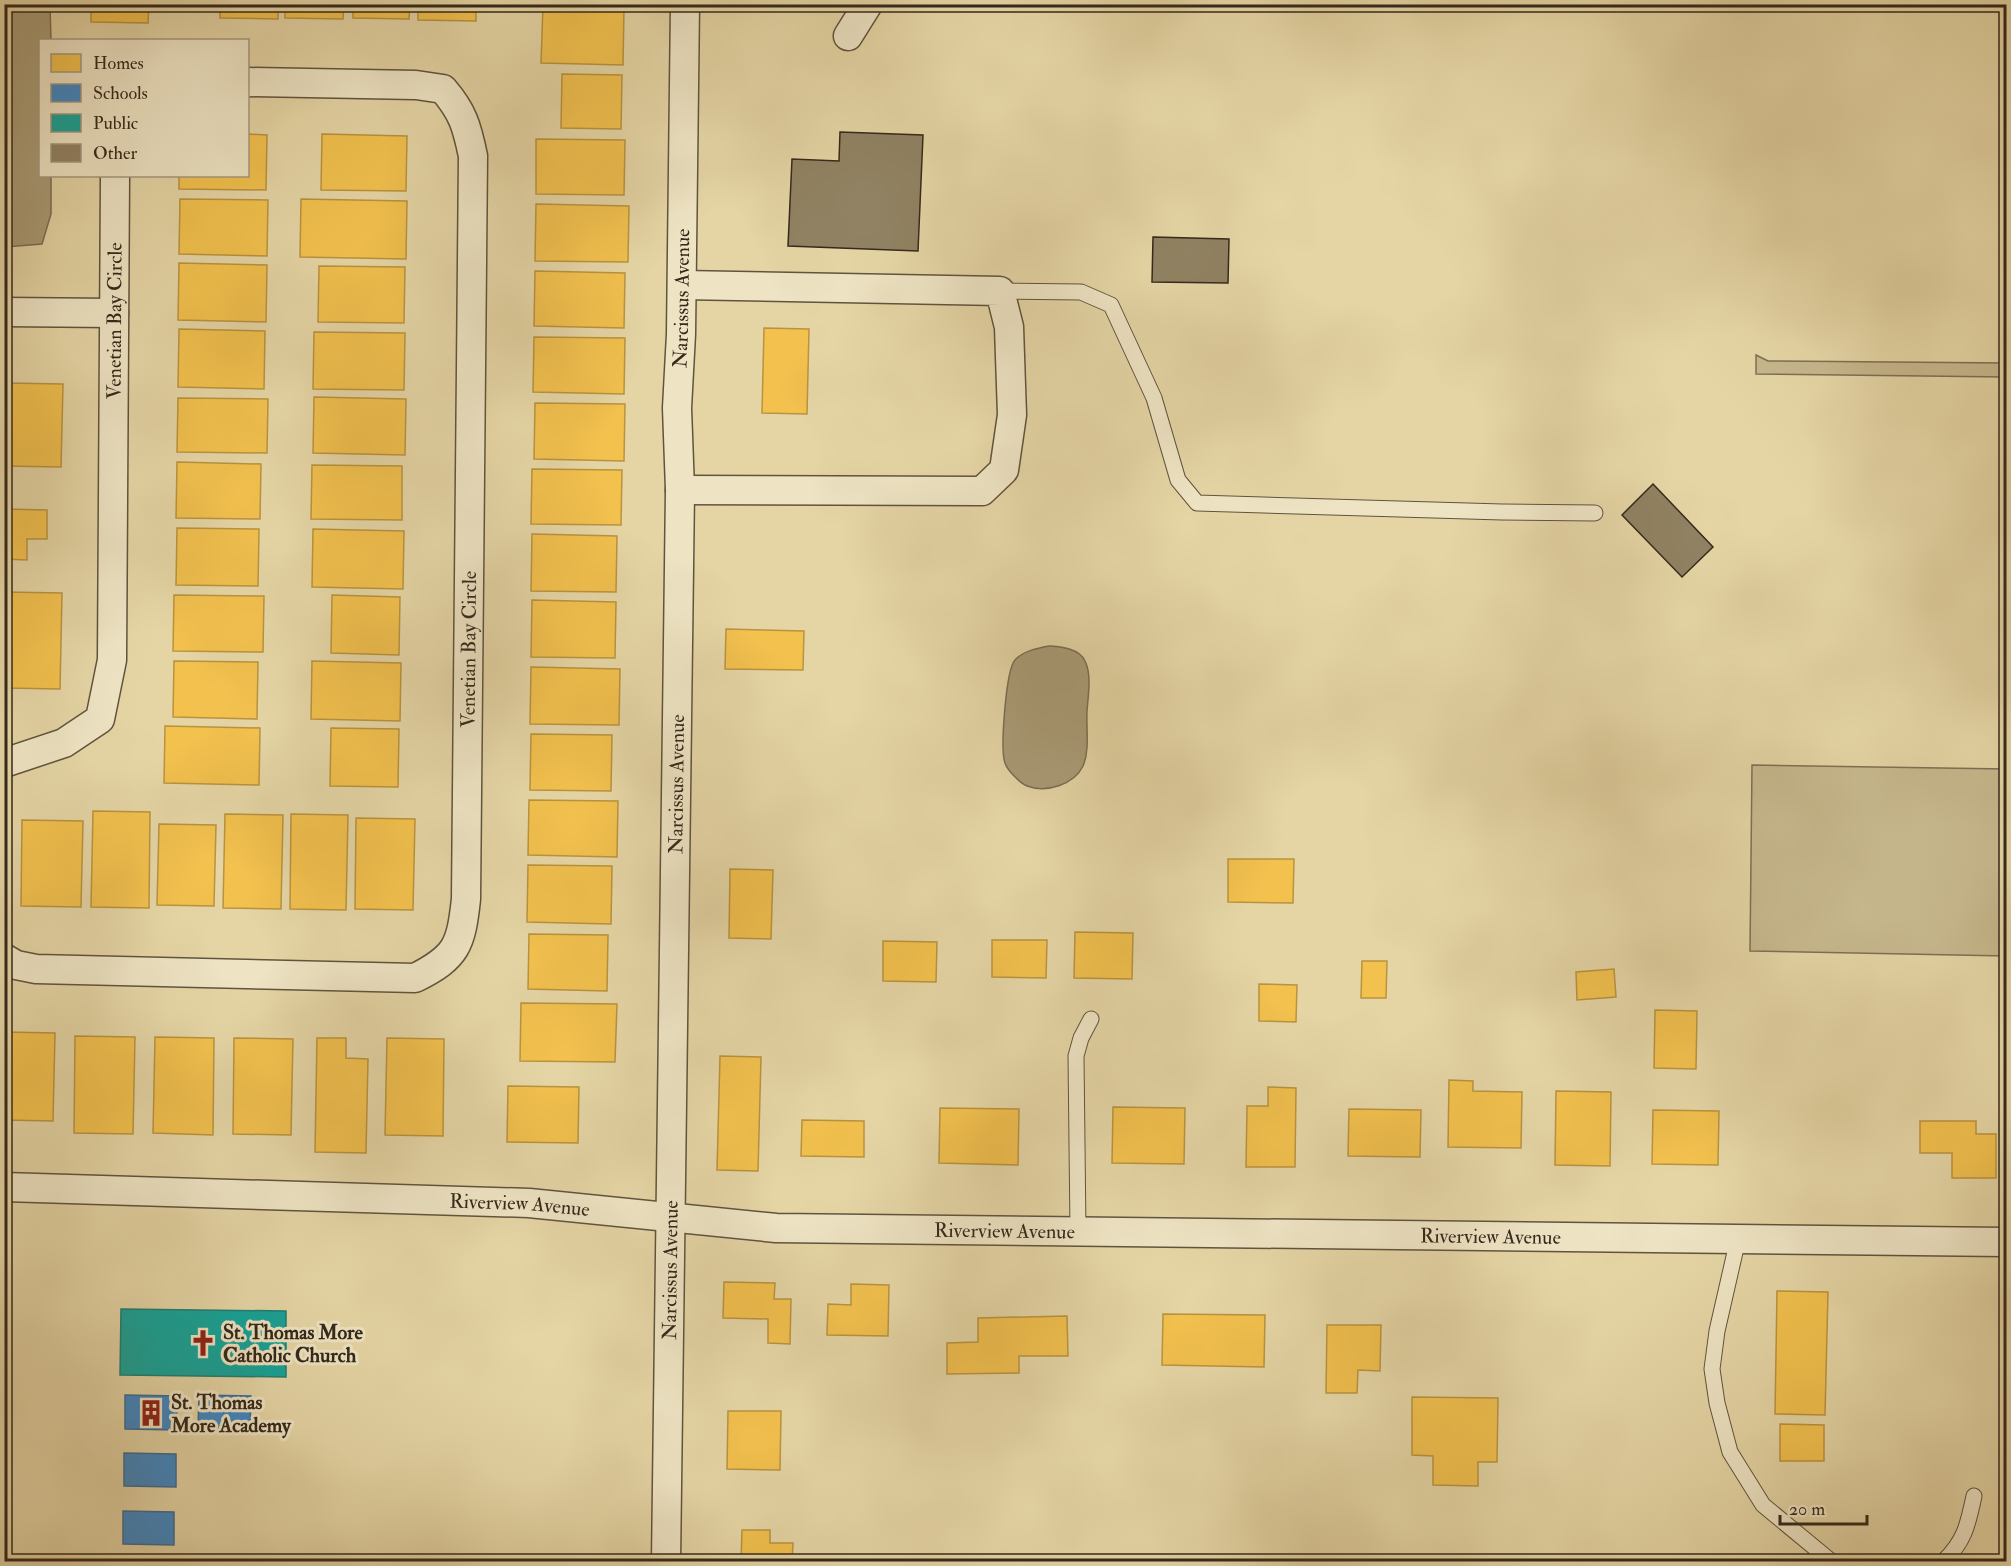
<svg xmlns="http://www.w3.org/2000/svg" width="2011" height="1566" font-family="'IM FELL Double Pica',serif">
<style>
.green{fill:#c7b88e;stroke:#7e7054;stroke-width:1.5}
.water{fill:#a99b76;stroke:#7a6d52;stroke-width:1.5}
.homes{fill:#f2c14e;stroke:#b9933f;stroke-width:1.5}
.schools{fill:#3f88c5;stroke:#3c6c92;stroke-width:1.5}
.public{fill:#17a398;stroke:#207e72;stroke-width:1.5}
.building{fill:#908263;stroke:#34291b;stroke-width:1.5}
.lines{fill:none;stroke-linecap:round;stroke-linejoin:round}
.service-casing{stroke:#60543e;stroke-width:17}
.minor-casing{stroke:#60543e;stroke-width:31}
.service{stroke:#eee4c4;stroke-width:15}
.minor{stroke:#eee4c4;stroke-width:28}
.labels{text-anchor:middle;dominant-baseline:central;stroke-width:6;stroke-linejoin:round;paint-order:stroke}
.street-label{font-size:20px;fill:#34291b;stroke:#eee4c4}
.poi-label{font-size:20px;font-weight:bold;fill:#34291b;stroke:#eee4c4;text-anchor:start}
</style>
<rect width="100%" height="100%" fill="#e5d5a5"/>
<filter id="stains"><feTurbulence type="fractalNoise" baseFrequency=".00333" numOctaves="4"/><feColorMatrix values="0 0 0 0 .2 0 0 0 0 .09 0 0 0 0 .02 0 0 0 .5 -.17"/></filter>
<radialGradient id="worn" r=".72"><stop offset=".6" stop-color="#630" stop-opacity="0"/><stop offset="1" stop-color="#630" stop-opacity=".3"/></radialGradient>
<g class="green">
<polygon points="1756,355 1768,361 2006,363 2006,377 1756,374"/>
<polygon points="1752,765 2006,769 2006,956 1750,951"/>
</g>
<g class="water">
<polygon points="5,4 50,5 51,40 40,40 40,176 51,176 51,214 42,244 5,247"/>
<path d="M1049,646C1061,647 1079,648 1085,661C1092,675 1088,696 1087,711C1086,728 1090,750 1083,766C1074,785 1046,793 1027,786C1020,783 1007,770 1005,763C1000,749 1006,670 1015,660C1023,651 1038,648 1049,646Z"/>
</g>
<g class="homes">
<polygon points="91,4 149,4 148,23 91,22"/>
<polygon points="163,4 210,4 210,11 163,10"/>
<polygon points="220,4 278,4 278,19 220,18"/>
<polygon points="285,4 344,4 343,19 285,18"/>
<polygon points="353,4 410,4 409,19 353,18"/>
<polygon points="418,4 476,4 476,21 418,20"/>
<polygon points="543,6 624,8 623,65 541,63"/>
<polygon points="562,74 622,75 621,129 561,128"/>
<polygon points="248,134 267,135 266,190 179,189 179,176 248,176"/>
<polygon points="322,134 407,136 406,191 321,190"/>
<polygon points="536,139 625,140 624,195 536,194"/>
<polygon points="180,199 268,200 267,256 179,254"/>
<polygon points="301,199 407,201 406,259 300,257"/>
<polygon points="536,204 629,206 628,262 535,261"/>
<polygon points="179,263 267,265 266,322 178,320"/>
<polygon points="319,266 405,267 404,323 318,322"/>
<polygon points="535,271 625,273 624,328 534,326"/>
<polygon points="764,328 809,329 807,414 762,413"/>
<polygon points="179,329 265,331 264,389 178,387"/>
<polygon points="314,332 405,333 404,390 313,389"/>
<polygon points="534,337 625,338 624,394 533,392"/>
<polygon points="4,383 63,384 61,467 4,466"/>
<polygon points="314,397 406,399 405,455 313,453"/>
<polygon points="178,398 268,399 267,453 177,452"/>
<polygon points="535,403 625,404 624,461 534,459"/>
<polygon points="177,462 261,464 260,519 176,518"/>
<polygon points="312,465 402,466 402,520 311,519"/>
<polygon points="532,469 622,470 621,525 531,524"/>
<polygon points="4,509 47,510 47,539 27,539 27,560 4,559"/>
<polygon points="177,528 259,529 258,586 176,585"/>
<polygon points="313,529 404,531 403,589 312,587"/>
<polygon points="532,534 617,536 616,592 531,591"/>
<polygon points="4,592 62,593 60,689 4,688"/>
<polygon points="174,595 264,596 263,652 173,651"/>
<polygon points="332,595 400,597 399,655 331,653"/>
<polygon points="532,600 616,602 615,658 531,657"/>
<polygon points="726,629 804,631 803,670 725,669"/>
<polygon points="174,661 258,662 257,719 173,717"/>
<polygon points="312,661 401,663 400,721 311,719"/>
<polygon points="531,667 620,669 619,725 530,724"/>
<polygon points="165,726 260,728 259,785 164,783"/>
<polygon points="331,728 399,729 398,787 330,786"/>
<polygon points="531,734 612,735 611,791 530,790"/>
<polygon points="529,800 618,801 617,857 528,855"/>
<polygon points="93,811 150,812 149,908 91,907"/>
<polygon points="225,814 283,815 281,909 223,908"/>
<polygon points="291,814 348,815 346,910 290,909"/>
<polygon points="356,818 415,819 413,910 355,909"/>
<polygon points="22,820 83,821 81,907 21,906"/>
<polygon points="159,824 216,825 214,906 157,905"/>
<polygon points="1228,859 1294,859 1293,903 1228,902"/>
<polygon points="528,865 612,866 611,924 527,922"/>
<polygon points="730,869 773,870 771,939 729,938"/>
<polygon points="1075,932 1133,933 1132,979 1074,978"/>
<polygon points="529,934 608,935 607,991 528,989"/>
<polygon points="992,940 1047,940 1046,978 992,977"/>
<polygon points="883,941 937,942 936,982 883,981"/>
<polygon points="1362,961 1387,961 1386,998 1361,998"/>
<polygon points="1614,969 1616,997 1577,1000 1576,972"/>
<polygon points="1259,984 1297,985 1296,1022 1259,1021"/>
<polygon points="521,1003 617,1004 615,1062 520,1061"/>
<polygon points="1655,1010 1697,1011 1696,1069 1654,1068"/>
<polygon points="4,1032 55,1033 53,1121 4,1120"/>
<polygon points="75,1036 135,1037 133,1134 74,1133"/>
<polygon points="155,1037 214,1038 213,1135 153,1133"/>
<polygon points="234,1038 293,1039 291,1135 233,1134"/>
<polygon points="317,1038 346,1038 346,1058 368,1059 366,1153 315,1152"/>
<polygon points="387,1038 444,1039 443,1136 385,1135"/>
<polygon points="720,1056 761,1057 758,1171 717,1170"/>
<polygon points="1449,1080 1473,1081 1473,1091 1522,1092 1521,1148 1448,1147"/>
<polygon points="508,1086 579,1087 578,1143 507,1142"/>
<polygon points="1268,1087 1296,1088 1295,1167 1246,1167 1247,1106 1268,1106"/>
<polygon points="1556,1091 1611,1092 1610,1166 1555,1165"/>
<polygon points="1113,1107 1185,1108 1184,1164 1112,1163"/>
<polygon points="940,1108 1019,1109 1018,1165 939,1163"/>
<polygon points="1349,1109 1421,1110 1420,1157 1348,1156"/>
<polygon points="1653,1110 1719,1111 1718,1165 1652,1164"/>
<polygon points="802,1120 864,1121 864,1157 801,1156"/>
<polygon points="1920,1121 1976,1121 1976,1134 1996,1134 1996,1178 1952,1178 1952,1153 1920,1153"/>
<polygon points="724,1282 775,1283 774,1299 791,1299 790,1344 768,1343 768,1319 723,1318"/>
<polygon points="851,1284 889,1285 888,1336 827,1335 828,1304 851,1305"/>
<polygon points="1777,1291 1828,1292 1825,1415 1775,1414"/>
<polygon points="1163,1314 1265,1315 1264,1367 1162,1365"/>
<polygon points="1067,1316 1068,1356 1019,1356 1019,1373 947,1374 947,1343 978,1342 978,1318"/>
<polygon points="1327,1325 1381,1325 1380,1371 1358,1370 1357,1393 1326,1393"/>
<polygon points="1412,1397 1498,1398 1497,1462 1478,1462 1478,1486 1433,1485 1433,1456 1412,1455"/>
<polygon points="728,1411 781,1411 780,1470 727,1469"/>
<polygon points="1780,1424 1824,1425 1824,1461 1780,1461"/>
<polygon points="742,1530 770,1530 770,1543 793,1543 792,1562 741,1562"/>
</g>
<g class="schools">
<polygon points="125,1395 177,1396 177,1430 125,1429"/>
<polygon points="199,1395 251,1396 250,1429 198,1428"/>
<polygon points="124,1453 176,1454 176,1487 124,1486"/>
<polygon points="123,1511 174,1512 174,1545 123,1544"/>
</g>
<polygon class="public" points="121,1309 286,1311 286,1377 120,1375"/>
<g class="building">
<polygon points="840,132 923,135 918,251 788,246 792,159 839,161"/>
<polygon points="1153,237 1229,239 1228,283 1152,282"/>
<polygon points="1653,484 1713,547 1682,577 1622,515"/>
</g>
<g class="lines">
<defs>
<g id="service">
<polyline points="1000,291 1081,292 1111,305 1154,398 1178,480 1197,503 1502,512 1595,513"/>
<polyline points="1078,1232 1076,1056 1081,1038 1091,1019"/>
<polyline points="1738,1239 1717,1331 1712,1369 1717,1403 1730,1452 1763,1505 1832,1562"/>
<path d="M1943,1562C1965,1541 1968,1524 1974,1496"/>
</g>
<g id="minor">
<polyline points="848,36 868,4"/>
<polyline points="4,312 114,313"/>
<polyline points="680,490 982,491 1004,470 1012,415 1009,327 1000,291 682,285"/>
<path id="s1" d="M4,763L64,743L100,719L112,660L115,176"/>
<path id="s2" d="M4,958L16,965L36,969L415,978C457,957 461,945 466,899L473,156C467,127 463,112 443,89L416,85L248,82"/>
<path id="s3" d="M4,1187L529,1203L776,1228L2006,1242"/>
<path id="s4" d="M666,1562L680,490L677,408L681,334L685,4"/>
</g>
</defs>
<use href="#service" class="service-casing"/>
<use href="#minor" class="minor-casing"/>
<use href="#service" class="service"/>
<use href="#minor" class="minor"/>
</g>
<defs>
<symbol id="church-bare" viewBox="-9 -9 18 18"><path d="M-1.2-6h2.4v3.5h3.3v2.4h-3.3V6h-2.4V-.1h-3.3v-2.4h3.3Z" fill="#8f2418" stroke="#eee4c4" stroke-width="2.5" paint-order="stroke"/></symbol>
<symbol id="building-bare" viewBox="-9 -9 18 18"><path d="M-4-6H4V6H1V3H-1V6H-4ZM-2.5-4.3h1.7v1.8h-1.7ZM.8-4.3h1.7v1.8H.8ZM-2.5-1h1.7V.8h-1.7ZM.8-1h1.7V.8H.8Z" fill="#8f2418" stroke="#eee4c4" stroke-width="2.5" paint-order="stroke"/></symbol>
</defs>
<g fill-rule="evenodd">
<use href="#church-bare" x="184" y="1324" width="38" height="38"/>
<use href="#building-bare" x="132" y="1394" width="38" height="38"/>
</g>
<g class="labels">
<g class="street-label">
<text stroke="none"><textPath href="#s4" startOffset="1264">Narcissus Avenue</textPath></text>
<text stroke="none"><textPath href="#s1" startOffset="506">Venetian Bay Circle</textPath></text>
<text stroke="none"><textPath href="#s2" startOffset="764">Venetian Bay Circle</textPath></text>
<text stroke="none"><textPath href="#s4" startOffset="778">Narcissus Avenue</textPath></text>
<text stroke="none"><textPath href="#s3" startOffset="516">Riverview Avenue</textPath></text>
<text stroke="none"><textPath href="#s3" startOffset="1002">Riverview Avenue</textPath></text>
<text stroke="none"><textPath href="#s3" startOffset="1488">Riverview Avenue</textPath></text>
<text stroke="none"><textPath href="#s4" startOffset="292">Narcissus Avenue</textPath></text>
</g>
<g class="poi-label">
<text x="223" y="1332">St. Thomas More<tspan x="223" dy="23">Catholic Church</tspan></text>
<text x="171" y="1402">St. Thomas<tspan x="171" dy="23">More Academy</tspan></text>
</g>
</g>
<rect width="2011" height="1566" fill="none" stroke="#e5d5a5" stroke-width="24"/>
<rect x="6" y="6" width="1999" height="1554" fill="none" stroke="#34291b" stroke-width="3"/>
<rect x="12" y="12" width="1987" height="1542" fill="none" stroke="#34291b" stroke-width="1.5"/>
<rect x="39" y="39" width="210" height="138" fill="#eee4c4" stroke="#a49980" stroke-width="1.5"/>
<rect x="51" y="54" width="30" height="18" fill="#f2c14e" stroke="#a49980" stroke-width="1.5"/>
<text x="93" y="69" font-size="18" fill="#34291b">Homes</text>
<rect x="51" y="84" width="30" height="18" fill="#3f88c5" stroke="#a49980" stroke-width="1.5"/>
<text x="93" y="99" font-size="18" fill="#34291b">Schools</text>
<rect x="51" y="114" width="30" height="18" fill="#17a398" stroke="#a49980" stroke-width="1.5"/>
<text x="93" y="129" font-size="18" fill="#34291b">Public</text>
<rect x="51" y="144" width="30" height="18" fill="#908263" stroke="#a49980" stroke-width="1.5"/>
<text x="93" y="159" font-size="18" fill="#34291b">Other</text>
<path d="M1780 1515v9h87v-9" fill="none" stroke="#34291b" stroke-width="3"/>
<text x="1789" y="1515" font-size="18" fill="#34291b" stroke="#eee4c4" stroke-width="4.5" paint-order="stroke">20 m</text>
<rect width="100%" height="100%" filter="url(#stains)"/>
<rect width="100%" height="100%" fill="url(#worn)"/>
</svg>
